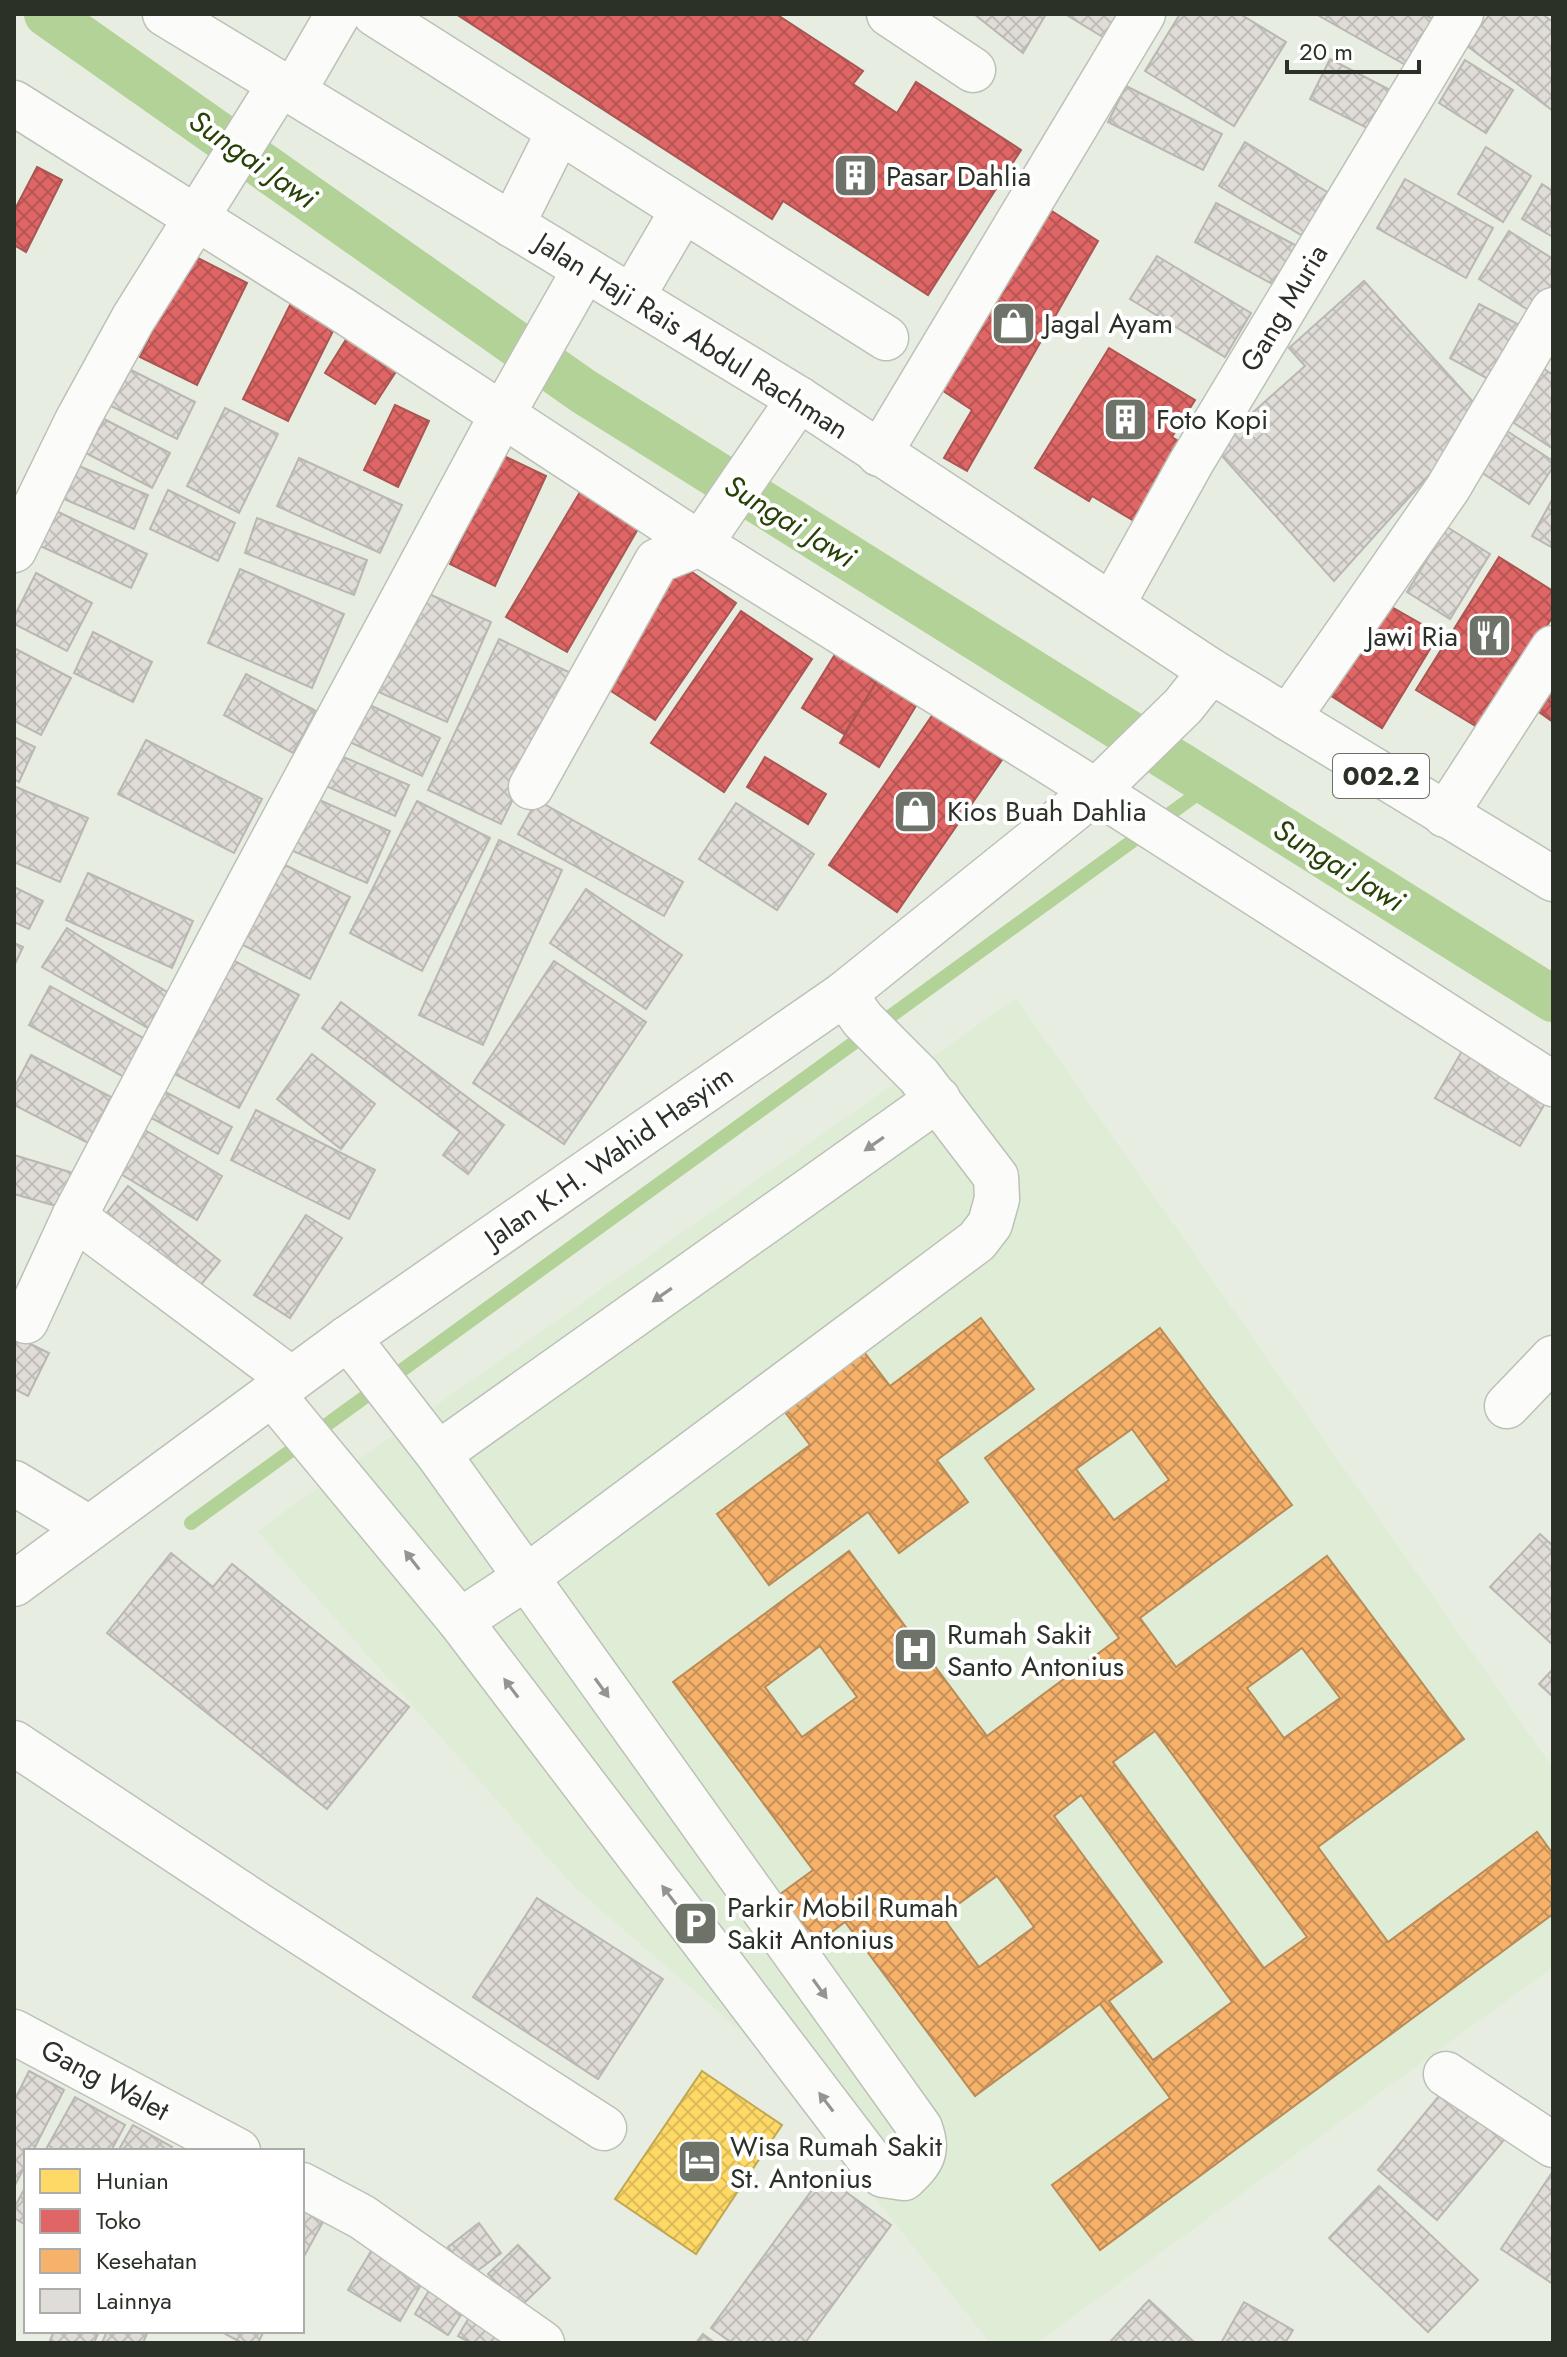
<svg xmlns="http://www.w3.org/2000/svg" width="1567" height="2357" font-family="Jost,sans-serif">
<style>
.built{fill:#e0edd6}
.homes{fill:url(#homes-cross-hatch);stroke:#bfa753;stroke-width:2}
.shops{fill:url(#shops-cross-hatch);stroke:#aa5653;stroke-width:2}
.health{fill:url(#health-cross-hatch);stroke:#b98b57;stroke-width:2;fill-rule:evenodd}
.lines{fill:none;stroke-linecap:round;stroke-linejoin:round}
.stream{stroke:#b2d297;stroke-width:14}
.canal{stroke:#b2d297;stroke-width:46}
.building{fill:url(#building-cross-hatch);stroke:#bab7b3;stroke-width:2}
.minor-casing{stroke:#bcc1b7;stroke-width:47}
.major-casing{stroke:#bcc1b7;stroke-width:47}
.minor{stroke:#fbfcfa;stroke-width:44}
.major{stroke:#fbfcfa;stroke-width:44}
.oneway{fill:#939690}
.labels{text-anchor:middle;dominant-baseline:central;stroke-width:8;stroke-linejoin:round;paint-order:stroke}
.shield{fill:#fff;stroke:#6b6f68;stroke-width:2}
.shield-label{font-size:26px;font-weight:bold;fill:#2b3127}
.poi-label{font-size:28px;fill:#2b3127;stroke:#fff;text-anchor:start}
.street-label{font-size:28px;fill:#2b3127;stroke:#fff}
.water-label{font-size:30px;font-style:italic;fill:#274107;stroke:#fff}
</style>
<defs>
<pattern id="homes-cross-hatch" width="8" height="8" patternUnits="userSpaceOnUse" patternTransform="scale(2)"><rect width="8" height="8" fill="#ffd966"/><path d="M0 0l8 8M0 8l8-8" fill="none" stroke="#dbbb58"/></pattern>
<pattern id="shops-cross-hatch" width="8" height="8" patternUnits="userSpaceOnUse" patternTransform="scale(2)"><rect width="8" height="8" fill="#e06666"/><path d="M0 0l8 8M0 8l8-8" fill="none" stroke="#b65554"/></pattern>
<pattern id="health-cross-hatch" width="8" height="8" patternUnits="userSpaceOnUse" patternTransform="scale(2)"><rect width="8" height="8" fill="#f6b26b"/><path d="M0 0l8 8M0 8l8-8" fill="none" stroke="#c79158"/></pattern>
<pattern id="building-cross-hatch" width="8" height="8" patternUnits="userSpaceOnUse" patternTransform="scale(2)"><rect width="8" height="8" fill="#e0dcd8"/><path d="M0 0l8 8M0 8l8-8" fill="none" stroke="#c0bdb9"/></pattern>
</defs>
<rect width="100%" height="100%" fill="#e7eee1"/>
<polygon class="built" points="1016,998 1553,1768 1553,1967 1037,2343 990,2343 745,2035 573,1886 257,1531"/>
<polygon class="homes" points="702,2071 782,2125 696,2254 615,2199"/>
<g class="shops">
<polygon points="456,14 776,14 863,71 853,84 897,113 916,82 1021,150 928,295 783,201 772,219"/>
<polygon points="37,167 62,180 26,252 14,245 14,211"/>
<polygon points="1041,204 1098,241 967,471 944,458 972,410 934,385"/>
<polygon points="190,254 247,283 197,385 140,357"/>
<polygon points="292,301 337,323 288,421 243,399"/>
<polygon points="347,338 397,370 375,404 325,373"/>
<polygon points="1109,348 1195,400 1172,437 1191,449 1144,527 1092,496 1089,501 1035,468"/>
<polygon points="395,405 429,421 398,487 364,470"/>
<polygon points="502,455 546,476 495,586 450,564"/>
<polygon points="580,492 639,527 567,652 506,617"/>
<polygon points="1499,557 1553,591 1553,616 1482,730 1416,690"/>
<polygon points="679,563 736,603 655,720 605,687"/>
<polygon points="1383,602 1439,634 1382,728 1317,687"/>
<polygon points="741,611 812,659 724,792 651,743"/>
<polygon points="839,648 881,674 844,734 802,708"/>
<polygon points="881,674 920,699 879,767 840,743"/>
<polygon points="1553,690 1553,722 1539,712"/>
<polygon points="936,710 1004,757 897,912 829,865"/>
<polygon points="765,757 826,794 808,824 747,787"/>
</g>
<g class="health">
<polygon points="981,1318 1034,1389 937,1460 968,1502 899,1553 868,1512 769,1585 717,1514 810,1445 775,1399 855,1340 890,1386"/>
<path d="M1160,1328L1292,1505L1140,1618L1176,1667L1327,1556L1464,1739L1318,1847L1388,1942L1537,1832L1553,1854V1914L1100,2250L1052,2185L1170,2098L1100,2004L975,2096L845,1922L801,1955L764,1906L813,1870L673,1682L849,1551L987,1736L1119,1638L985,1458ZM1132,1429L1169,1480L1114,1520L1076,1469ZM820,1646L857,1697L802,1737L765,1687ZM1302,1648L1340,1698L1284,1738L1247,1688ZM1155,1731L1307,1937L1264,1968L1113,1762ZM1081,1795L1232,2002L1153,2060L1109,2001L1162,1962L1054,1816ZM997,1876L1034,1927L979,1967L942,1916Z"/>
</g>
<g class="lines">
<polyline class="stream" points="191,1523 1211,784"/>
<polyline class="canal" points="47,14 583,391 1553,999"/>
</g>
<g class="building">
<polygon points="974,14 1046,14 1023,53"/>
<polygon points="1065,14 1128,14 1111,42"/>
<polygon points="1180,14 1240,14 1286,42 1234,126 1145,71"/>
<polygon points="1316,14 1424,14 1435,20 1409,67"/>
<polygon points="1490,14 1542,14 1553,22 1553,111 1466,45"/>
<polygon points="1330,59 1392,91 1373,131 1310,99"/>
<polygon points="1465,60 1513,90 1486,133 1439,103"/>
<polygon points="1126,86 1222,134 1203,170 1108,122"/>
<polygon points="1245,142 1337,198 1311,241 1219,186"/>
<polygon points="1486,147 1531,176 1503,222 1458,194"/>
<polygon points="1405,179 1493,228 1466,278 1377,228"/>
<polygon points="1542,184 1553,191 1553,237 1522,219"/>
<polygon points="1216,203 1297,246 1276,286 1195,242"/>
<polygon points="1509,231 1553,259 1553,282 1533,313 1479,279"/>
<polygon points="1157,256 1251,313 1225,357 1130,299"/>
<polygon points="1364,281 1484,414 1334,581 1214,447 1305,366 1289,348"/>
<polygon points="1479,304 1529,330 1499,385 1450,358"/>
<polygon points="123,366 195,402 177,439 105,403"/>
<polygon points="1540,366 1553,375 1553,449 1505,417"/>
<polygon points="225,408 278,434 239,513 187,486"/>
<polygon points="104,419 170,453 152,488 86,453"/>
<polygon points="1504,429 1553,461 1553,467 1529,504 1478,470"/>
<polygon points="299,458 402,505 380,553 277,506"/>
<polygon points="79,466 148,495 134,529 64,499"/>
<polygon points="168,490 235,523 218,561 150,529"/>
<polygon points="1552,500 1553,501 1553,548 1532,536"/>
<polygon points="52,509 147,554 131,588 36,544"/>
<polygon points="257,518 367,560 354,595 245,553"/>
<polygon points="1447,527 1490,554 1450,619 1407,592"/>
<polygon points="240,569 344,614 312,688 208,643"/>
<polygon points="36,573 92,603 67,651 14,624 14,617"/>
<polygon points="418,589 491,622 447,722 374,690"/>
<polygon points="93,632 152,662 133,702 74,673"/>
<polygon points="499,639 573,674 501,824 428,790"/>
<polygon points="14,648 71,678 41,735 14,721"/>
<polygon points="246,674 316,711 293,753 224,715"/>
<polygon points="355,698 440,738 422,776 337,736"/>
<polygon points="14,737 35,747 19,782 14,779"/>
<polygon points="146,740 262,799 234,853 118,794"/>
<polygon points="332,752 409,785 395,816 319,783"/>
<polygon points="14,786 88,818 60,882 14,862"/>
<polygon points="308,795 390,831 367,883 286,848"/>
<polygon points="537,800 683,882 664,916 518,834"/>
<polygon points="417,801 490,838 422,971 350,933"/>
<polygon points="736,803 814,854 777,910 699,859"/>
<polygon points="499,840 562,870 483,1045 419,1015"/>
<polygon points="281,863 350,897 310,979 241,944"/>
<polygon points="88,873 193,921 172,968 66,920"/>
<polygon points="14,887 43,901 29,929 14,922"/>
<polygon points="586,889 682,955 646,1009 550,943"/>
<polygon points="67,928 167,992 160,1035 42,967"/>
<polygon points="14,943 23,947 14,966"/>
<polygon points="229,958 299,995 239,1108 169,1071"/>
<polygon points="554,961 646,1022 564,1144 473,1083"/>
<polygon points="50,986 145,1039 124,1077 29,1025"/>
<polygon points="341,1002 504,1125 468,1174 443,1155 460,1132 322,1028"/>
<polygon points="1462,1051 1547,1100 1520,1146 1435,1098"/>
<polygon points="312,1054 375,1104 341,1149 277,1099"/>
<polygon points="31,1055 111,1097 88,1143 14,1105 14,1088"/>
<polygon points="158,1088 232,1127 218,1154 144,1114"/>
<polygon points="256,1110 375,1170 349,1219 231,1160"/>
<polygon points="145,1130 222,1176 197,1220 119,1173"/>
<polygon points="14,1155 73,1173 63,1208 14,1194"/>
<polygon points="128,1186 220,1261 191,1297 99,1223"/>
<polygon points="306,1215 342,1238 290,1318 254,1295"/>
<polygon points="14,1336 49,1353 28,1396 14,1389"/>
<polygon points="1540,1534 1553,1546 1553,1645 1490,1587"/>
<polygon points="171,1553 213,1587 232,1564 409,1707 327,1809 107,1633"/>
<polygon points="1553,1669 1553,1697 1539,1684"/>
<polygon points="537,1898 663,1979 598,2079 473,1997"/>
<polygon points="29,2071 64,2090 33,2151 26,2151 26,2164 14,2187 14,2101"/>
<polygon points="1449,2084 1509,2134 1437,2220 1378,2170"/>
<polygon points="75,2097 125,2125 111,2151 45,2151"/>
<polygon points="133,2125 172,2147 170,2151 118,2151"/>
<polygon points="1553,2171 1553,2284 1501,2249"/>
<polygon points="823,2175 891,2225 805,2343 732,2343 711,2328"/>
<polygon points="26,2186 26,2225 14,2218 14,2208"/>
<polygon points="1379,2186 1478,2280 1428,2332 1329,2238"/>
<polygon points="302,2210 323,2222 302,2260"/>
<polygon points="479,2223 501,2253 469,2277 448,2247"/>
<polygon points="377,2241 429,2271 400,2321 348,2290"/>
<polygon points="518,2245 550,2278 521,2306 488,2274"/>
<polygon points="434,2282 468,2304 448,2335 415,2314"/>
<polygon points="1149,2300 1195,2343 1109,2343"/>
<polygon points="1244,2302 1293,2330 1285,2343 1221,2343"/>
<polygon points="476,2306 510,2328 501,2343 471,2343 458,2336"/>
<polygon points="54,2331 99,2331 94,2343 49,2343"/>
<polygon points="107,2331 148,2331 143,2343 102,2343"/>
<polygon points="220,2331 264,2331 258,2343 242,2343"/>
<polygon points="703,2334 715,2343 696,2343"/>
</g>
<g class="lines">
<defs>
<g id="minor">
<polyline points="165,14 799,399 1211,671"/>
<polyline points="375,14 886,338"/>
<polyline points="889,14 973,70"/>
<polyline points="293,92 338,14"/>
<polyline points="14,103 338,307 700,544 1096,791 1553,1084"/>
<polyline points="512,225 559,131"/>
<polyline points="632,297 683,210"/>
<polyline points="879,454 1143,14"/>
<polyline points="14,550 78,419 133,319 280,84"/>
<polyline points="1112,605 1191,463 1461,14"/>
<polyline points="1288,718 1448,488 1553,310"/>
<polyline points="531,787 657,561 700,544 799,399"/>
<polyline points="1445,815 1553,648"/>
<polyline points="74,1217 291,1379"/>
<polyline points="26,1321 74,1217 251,881 502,415 585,269"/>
<path d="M272,1394L460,1621L873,2164L883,2175L904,2178C922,2161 929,2152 920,2128L438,1454L348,1338"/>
<polyline points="1507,1406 1553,1358"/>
<polyline points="438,1454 938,1099"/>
<polyline points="14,1483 89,1528"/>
<polyline points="460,1621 524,1579 977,1241 990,1224 997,1199 996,1177 919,1076 863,1020 844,994"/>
<polyline points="14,1743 255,1903 604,2128"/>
<polyline points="14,2032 238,2151"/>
<polyline points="1446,2074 1553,2145"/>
<polyline points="302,2185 362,2217 542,2343"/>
</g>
<polyline id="major" points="14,1584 348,1338 844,994 1096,791 1183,706 1211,671 1553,879"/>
</defs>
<use href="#minor" class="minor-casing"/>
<use href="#major" class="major-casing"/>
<use href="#minor" class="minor"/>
<use href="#major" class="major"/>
</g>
<defs><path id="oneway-solid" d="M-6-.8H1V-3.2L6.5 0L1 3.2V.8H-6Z" transform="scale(2)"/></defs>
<g class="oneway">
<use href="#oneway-solid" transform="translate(874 1144) rotate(145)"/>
<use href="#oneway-solid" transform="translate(662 1295) rotate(145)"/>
<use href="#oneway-solid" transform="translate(412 1560) rotate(-128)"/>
<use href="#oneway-solid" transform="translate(511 1688) rotate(-127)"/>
<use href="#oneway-solid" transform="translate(602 1688) rotate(54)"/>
<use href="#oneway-solid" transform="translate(669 1895) rotate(-127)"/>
<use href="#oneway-solid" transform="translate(820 1989) rotate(54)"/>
<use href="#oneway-solid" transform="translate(826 2102) rotate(-127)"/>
</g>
<defs>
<symbol id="building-square" viewBox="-11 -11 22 22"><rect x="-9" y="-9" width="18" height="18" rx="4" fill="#6d7368" stroke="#fff"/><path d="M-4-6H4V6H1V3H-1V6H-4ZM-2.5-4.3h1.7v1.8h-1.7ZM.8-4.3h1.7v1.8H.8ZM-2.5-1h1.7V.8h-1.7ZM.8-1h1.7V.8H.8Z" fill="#fff"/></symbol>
<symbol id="shop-square" viewBox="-11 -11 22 22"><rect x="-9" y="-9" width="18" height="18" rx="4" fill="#6d7368" stroke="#fff"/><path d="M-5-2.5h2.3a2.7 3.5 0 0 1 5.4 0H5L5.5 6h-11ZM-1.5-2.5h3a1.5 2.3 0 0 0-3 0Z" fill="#fff"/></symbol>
<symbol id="restaurant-square" viewBox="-11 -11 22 22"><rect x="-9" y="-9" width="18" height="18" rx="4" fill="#6d7368" stroke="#fff"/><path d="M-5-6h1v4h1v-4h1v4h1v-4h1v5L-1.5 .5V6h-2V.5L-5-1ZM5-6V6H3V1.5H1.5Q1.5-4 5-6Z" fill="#fff"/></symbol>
<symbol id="hospital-square" viewBox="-11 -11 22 22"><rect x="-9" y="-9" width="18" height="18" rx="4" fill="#6d7368" stroke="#fff"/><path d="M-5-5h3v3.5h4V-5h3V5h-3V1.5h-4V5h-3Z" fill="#fff"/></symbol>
<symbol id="parking-square" viewBox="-11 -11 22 22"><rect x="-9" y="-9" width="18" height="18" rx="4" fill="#6d7368" stroke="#fff"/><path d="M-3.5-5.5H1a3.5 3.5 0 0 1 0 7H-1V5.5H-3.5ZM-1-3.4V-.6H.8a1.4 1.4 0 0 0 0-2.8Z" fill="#fff"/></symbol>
<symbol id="hotel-square" viewBox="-11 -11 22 22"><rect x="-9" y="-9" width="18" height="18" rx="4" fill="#6d7368" stroke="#fff"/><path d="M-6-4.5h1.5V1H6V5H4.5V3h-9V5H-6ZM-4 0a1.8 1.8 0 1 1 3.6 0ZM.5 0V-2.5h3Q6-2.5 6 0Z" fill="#fff"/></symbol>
</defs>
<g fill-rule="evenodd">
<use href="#building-square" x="830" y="150" width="51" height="51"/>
<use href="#shop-square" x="988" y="298" width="51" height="51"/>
<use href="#building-square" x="1100" y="394" width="51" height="51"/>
<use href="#restaurant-square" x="1464" y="610" width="51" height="51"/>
<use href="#shop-square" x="890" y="786" width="51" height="51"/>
<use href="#hospital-square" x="890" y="1624" width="51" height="51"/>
<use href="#parking-square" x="670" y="1898" width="51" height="51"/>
<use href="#hotel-square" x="674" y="2136" width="51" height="51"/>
</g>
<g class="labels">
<rect class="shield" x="1333" y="754" width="96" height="44" rx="6"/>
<g class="shield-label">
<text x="1381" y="776">002.2</text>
</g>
<g class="poi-label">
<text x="886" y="176">Pasar Dahlia</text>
<text x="1044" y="323">Jagal Ayam</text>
<text x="1156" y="419">Foto Kopi</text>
<text x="1458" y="636" text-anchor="end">Jawi Ria</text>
<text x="947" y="811">Kios Buah Dahlia</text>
<text x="947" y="1634">Rumah Sakit<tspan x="947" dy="32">Santo Antonius</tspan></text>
<text x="727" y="1907">Parkir Mobil Rumah<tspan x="727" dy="32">Sakit Antonius</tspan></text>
<text x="730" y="2146">Wisa Rumah Sakit<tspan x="730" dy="32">St. Antonius</tspan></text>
</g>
<g class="street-label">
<text transform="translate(1284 308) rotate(-59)">Gang Muria</text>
<text transform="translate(692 336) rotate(32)">Jalan Haji Rais Abdul Rachman</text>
<text transform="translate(609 1157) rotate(-35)">Jalan K.H. Wahid Hasyim</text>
<text transform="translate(105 2080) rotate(28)">Gang Walet</text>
</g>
<g class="water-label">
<text transform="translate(253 159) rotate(35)">Sungai Jawi</text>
<text transform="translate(790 521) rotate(32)">Sungai Jawi</text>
<text transform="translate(1339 865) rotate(32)">Sungai Jawi</text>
</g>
</g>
<rect width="1567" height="2357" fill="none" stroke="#2b3127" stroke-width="32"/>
<rect x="24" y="2149" width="280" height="184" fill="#ffffff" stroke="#aaada9" stroke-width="2"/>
<rect x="40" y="2169" width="40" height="24" fill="#ffd966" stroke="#aaada9" stroke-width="2"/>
<text x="96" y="2189" font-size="24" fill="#2b3127">Hunian</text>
<rect x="40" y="2209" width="40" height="24" fill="#e06666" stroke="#aaada9" stroke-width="2"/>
<text x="96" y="2229" font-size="24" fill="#2b3127">Toko</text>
<rect x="40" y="2249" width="40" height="24" fill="#f6b26b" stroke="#aaada9" stroke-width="2"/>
<text x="96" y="2269" font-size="24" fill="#2b3127">Kesehatan</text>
<rect x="40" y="2289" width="40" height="24" fill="#e0dcd8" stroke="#aaada9" stroke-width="2"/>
<text x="96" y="2309" font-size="24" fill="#2b3127">Lainnya</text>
<path d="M1287 60v12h132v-12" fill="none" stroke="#2b3127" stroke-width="4"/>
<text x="1299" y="60" font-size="24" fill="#2b3127" stroke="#ffffff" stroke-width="6" paint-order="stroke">20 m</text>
</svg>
